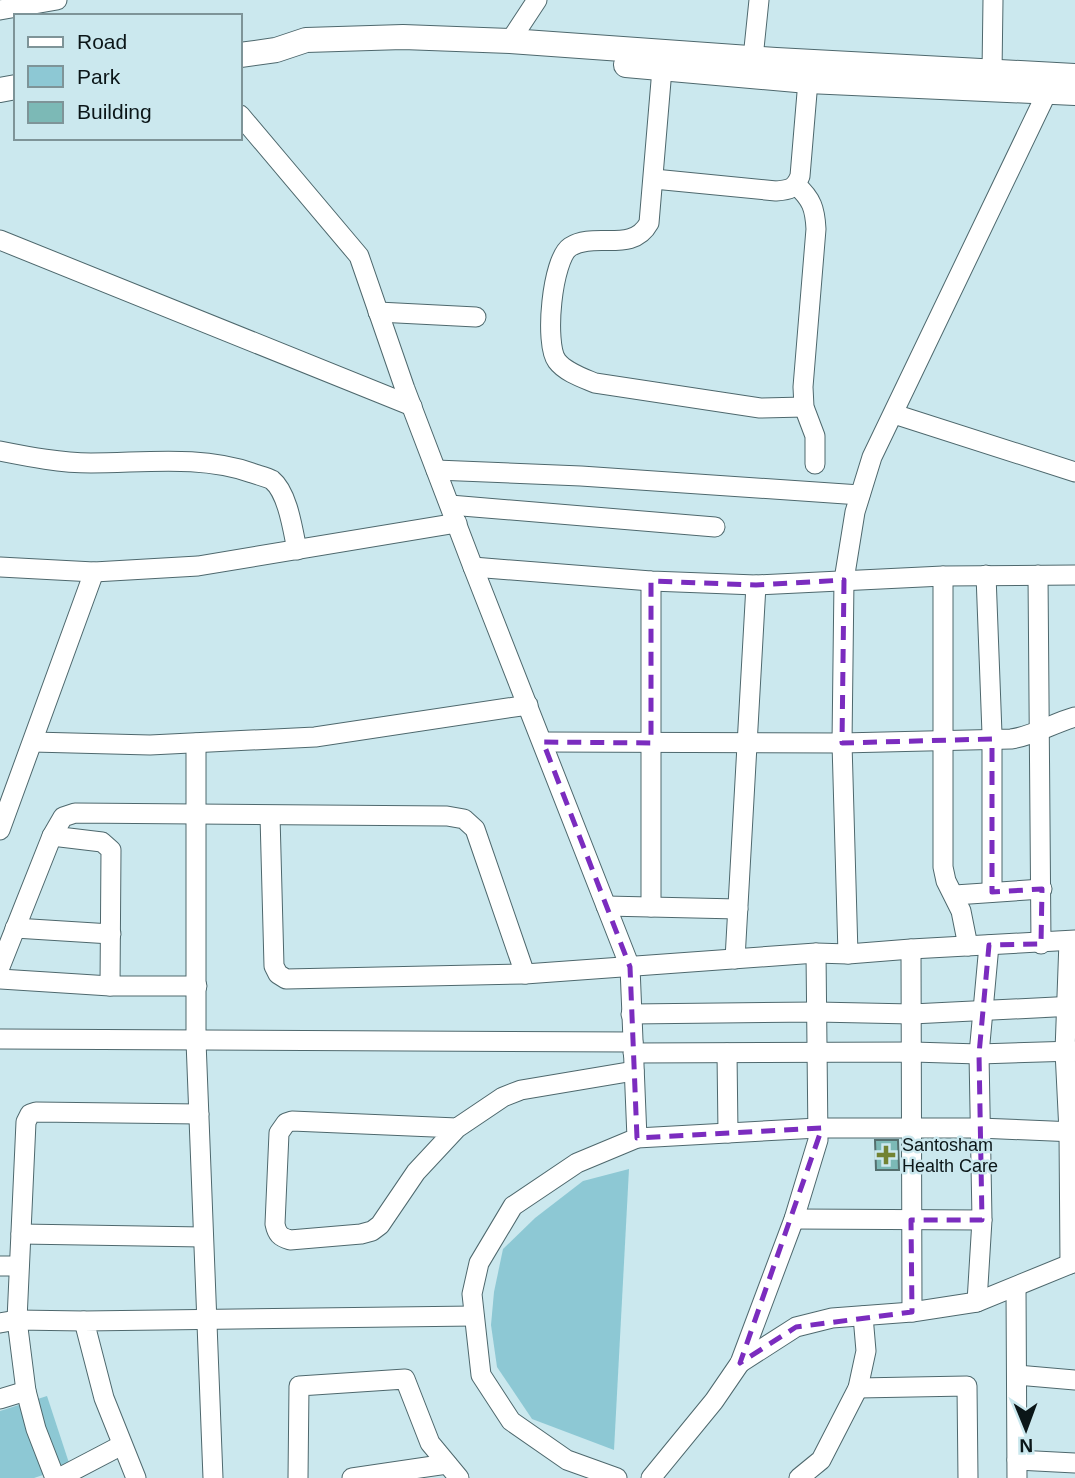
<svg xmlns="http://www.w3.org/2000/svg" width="1075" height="1478" font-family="Helvetica,sans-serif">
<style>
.green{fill:#8dc8d4}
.building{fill:#7cb9b6;stroke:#546f6e;stroke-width:2}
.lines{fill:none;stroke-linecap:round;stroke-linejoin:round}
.minor-casing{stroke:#4e686d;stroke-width:21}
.major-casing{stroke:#4e686d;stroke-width:26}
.minor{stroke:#fff;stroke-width:19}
.major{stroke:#fff;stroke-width:24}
.marked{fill:none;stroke:#7b2cbf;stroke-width:5;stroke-dasharray:14 9;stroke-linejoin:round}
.poi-dot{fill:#728332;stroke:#cbe8ee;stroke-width:2.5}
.labels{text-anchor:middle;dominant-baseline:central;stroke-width:5;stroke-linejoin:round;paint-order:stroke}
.poi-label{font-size:18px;fill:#0b1618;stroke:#cbe8ee;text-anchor:start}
</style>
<rect width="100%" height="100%" fill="#cbe8ee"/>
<g class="green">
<polygon points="629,1169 614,1450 532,1419 497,1367 491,1325 494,1292 503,1249 535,1218 583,1181"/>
<polygon points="47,1396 70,1466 34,1478 0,1478 0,1411"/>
</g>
<polygon class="building" points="875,1140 898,1140 899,1170 876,1170"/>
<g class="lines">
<defs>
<g id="minor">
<polyline points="0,10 57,0"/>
<polyline points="510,41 537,0"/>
<polyline points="753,58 759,0"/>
<path d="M662,69L649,223C632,254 595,231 570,247C552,259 544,344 557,361C565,372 583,378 595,383L760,408L804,407"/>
<polyline points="992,72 993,0"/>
<polyline points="240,115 359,256 405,389 473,567 630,967 637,1138 577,1163 513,1206 479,1263 472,1294 481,1375 511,1421 567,1460 617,1478"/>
<path d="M654,179L776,191C789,190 795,189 800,176L809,69"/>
<path d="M796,185C812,199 815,209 816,229L803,387L804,407L815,436V464"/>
<polyline points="0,240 412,406"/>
<polyline points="378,312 476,317"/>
<polyline points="894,414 1075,472"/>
<path d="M0,451C30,457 61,463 91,463C145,463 200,455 252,473C257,475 267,477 272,480C288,493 293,531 297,550"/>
<polyline points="436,470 581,476 860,495"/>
<polyline points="450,505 715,527"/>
<polyline points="0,567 94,572 198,566 457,523"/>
<polyline points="473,567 651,581 756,585 943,576 1075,575"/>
<polyline points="986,575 992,734 992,892"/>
<polyline points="1038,575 1041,944"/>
<polyline points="943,576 943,867 946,881 961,911 968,946"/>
<polyline points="651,581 651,907"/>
<polyline points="33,742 150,745 315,737 528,705"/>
<path d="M543,742L842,743L1011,739C1034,736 1053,723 1075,717"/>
<polyline points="196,743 196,1041 213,1478"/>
<polyline points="270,816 274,966 278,974 286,979 525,974 816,953 848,954 911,949 1075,940"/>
<polyline points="0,830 94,572"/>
<polyline points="52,836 102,842 111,850 110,986"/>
<polyline points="955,895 1042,889"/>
<polyline points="606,906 738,909"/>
<polyline points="15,928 111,934"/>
<polyline points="1069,941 1065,1051 1069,1132 1070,1264"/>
<polyline points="911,949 912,1312"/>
<polyline points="848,954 842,743 844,580 855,512 872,457 1052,82"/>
<polyline points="735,959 756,585"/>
<polyline points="0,967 52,836 63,817 75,813 447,816 464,819 475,829 525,974"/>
<polyline points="0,979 110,986 197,986"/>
<polyline points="631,1014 817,1012 912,1014 1075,1006"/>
<polyline points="0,1039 633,1042"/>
<polyline points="633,1053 913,1052 979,1054 1075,1051"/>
<polyline points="727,1053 728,1133"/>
<path d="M457,1128L292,1121L286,1123L279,1133L275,1224C277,1234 280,1237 290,1240L361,1234L372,1231L380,1225L416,1172L457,1128L503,1097L521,1090L634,1071"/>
<polyline points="637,1138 818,1128 979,1128 1075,1132"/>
<polyline points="794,1219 982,1220"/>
<polyline points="21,1234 203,1237"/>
<polyline points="0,1266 19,1266"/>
<polyline points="1016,1288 1017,1478"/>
<polyline points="977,1302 982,1220 979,1054 989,945"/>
<polyline points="0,1323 17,1320 84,1321"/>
<polyline points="740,1363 796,1327 832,1318 912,1312 977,1302 1075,1262"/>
<polyline points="1017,1375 1075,1380"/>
<polyline points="858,1388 967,1386 968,1478"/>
<polyline points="0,1399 26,1391"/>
<polyline points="1017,1460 1075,1463"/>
<polyline points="55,1478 36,1429 26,1391 17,1320 26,1122 30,1114 36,1112 199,1114"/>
<polyline points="59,1478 122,1445"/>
<polyline points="136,1478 104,1398 84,1321 474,1316"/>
<polyline points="298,1478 299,1386 405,1379 430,1443 459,1478"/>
<polyline points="352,1478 447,1464"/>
<polyline points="651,1478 714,1401 740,1363 794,1219 818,1140 816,953"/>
<polyline points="799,1478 821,1460 858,1388 866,1351 863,1316"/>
</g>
<g id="major">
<polyline points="240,55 276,50 306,40 403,37 510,41 776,60 1075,76"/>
<polyline points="626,65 808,81 1075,93"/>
<polyline points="0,90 16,87"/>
</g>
</defs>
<use href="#minor" class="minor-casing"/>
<use href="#major" class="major-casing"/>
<use href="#minor" class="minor"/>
<use href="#major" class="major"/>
</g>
<path class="marked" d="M844,580L842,743L992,739V892L1042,889L1041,944L989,945L979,1054L982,1220H911L912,1312L796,1327L740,1363L822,1128L637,1138L630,967L543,742L651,743V581L756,585Z"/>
<path class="poi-dot" d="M882.5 1144.5h7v7h7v7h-7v7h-7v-7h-7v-7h7z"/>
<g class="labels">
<g class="poi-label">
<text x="902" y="1145">Santosham<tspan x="902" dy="21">Health Care</tspan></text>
</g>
</g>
<rect x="14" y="14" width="228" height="126" fill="#cbe8ee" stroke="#7e9498" stroke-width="2"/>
<rect x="28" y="37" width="35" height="10" fill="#ffffff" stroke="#7e9498" stroke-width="2"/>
<text x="77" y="49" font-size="21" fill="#0b1618">Road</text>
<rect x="28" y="66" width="35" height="21" fill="#8dc8d4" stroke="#7e9498" stroke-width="2"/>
<text x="77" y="84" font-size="21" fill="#0b1618">Park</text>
<rect x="28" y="102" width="35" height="21" fill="#7cb9b6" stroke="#7e9498" stroke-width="2"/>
<text x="77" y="119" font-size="21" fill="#0b1618">Building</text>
<g transform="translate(1026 1429) rotate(179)" stroke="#cbe8ee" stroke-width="5" paint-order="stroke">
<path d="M0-5L12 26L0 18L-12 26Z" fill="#0b1618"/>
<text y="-10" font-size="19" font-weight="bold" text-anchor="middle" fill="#0b1618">N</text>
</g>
</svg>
